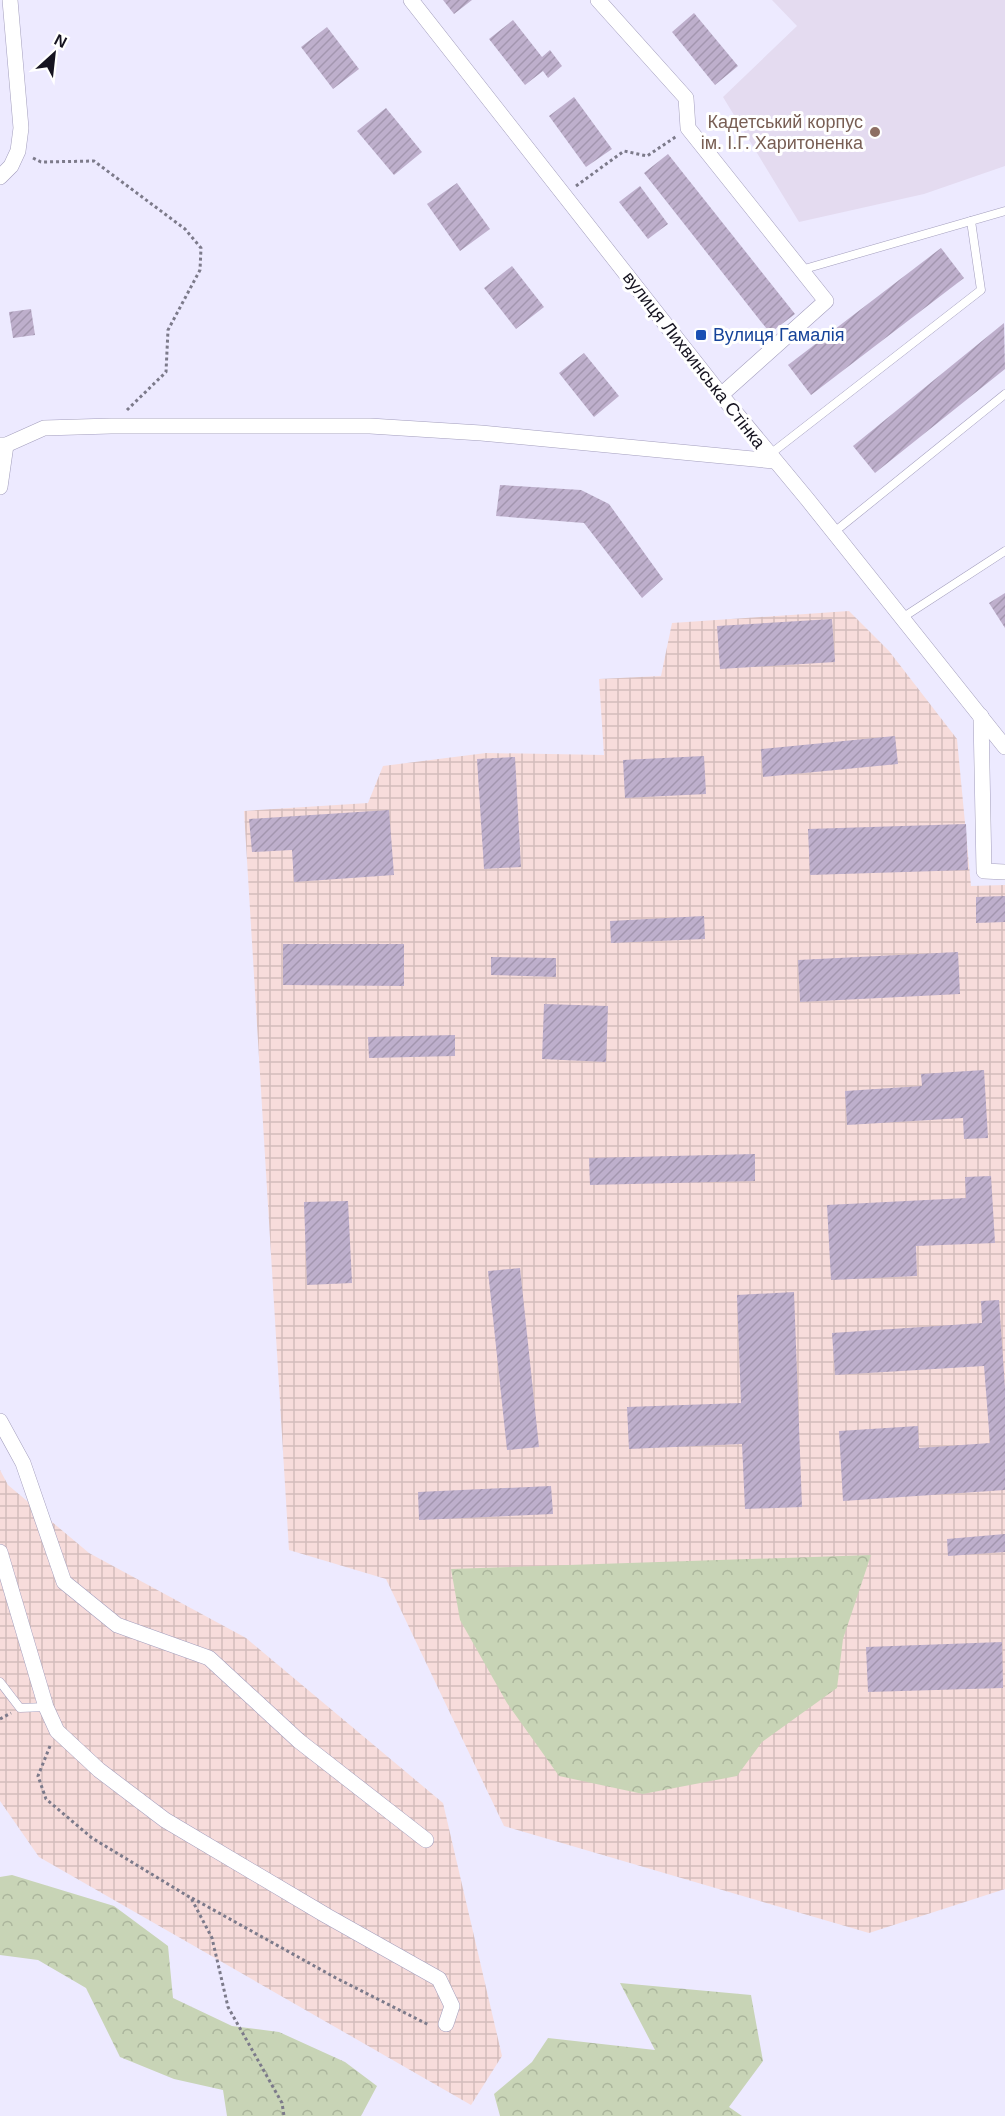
<svg xmlns="http://www.w3.org/2000/svg" width="1005" height="2116" font-family="Helvetica,sans-serif">
<style>
.industrial{fill:url(#industrial-grid)}
.education{fill:#e4dbf0}
.forest{fill:url(#forest-crowns)}
.building{fill:url(#building-hatch)}
.lines{fill:none;stroke-linecap:round;stroke-linejoin:round}
.lane-casing{stroke:#a39ebd;stroke-width:9}
.street-casing{stroke:#a39ebd;stroke-width:16}
.path{stroke:#7c7a8a;stroke-width:3;stroke-dasharray:3 3;stroke-linecap:butt}
.lane{stroke:#fff;stroke-width:8}
.street{stroke:#fff;stroke-width:15}
.education-dot{fill:#8d6e63;stroke:#fff;stroke-width:2}
.transit-dot{fill:#1a4fb4;stroke:#fff;stroke-width:2}
.labels{text-anchor:middle;dominant-baseline:central;stroke-width:6;stroke-linejoin:round;paint-order:stroke}
.education-label{font-size:18px;fill:#785e54;stroke:#fff;text-anchor:end}
.transit-label{font-size:18px;fill:#164399;stroke:#fff;text-anchor:start}
.street-label{font-size:18px;fill:#161420;stroke:#fff}
</style>
<defs>
<pattern id="industrial-grid" width="8" height="8" patternUnits="userSpaceOnUse" patternTransform="scale(1.5)"><rect width="8" height="8" fill="#f7dcdb"/><path d="M0 4h8M4 0v8" fill="none" stroke="#d3bcbc"/></pattern>
<pattern id="forest-crowns" width="20" height="18" patternUnits="userSpaceOnUse" patternTransform="scale(1.5)"><rect width="20" height="18" fill="#c8d4b6"/><path d="M2 6a3 3 0 1 1 6 0M12 15a3 3 0 1 1 6 0" fill="none" stroke="#abb59c"/></pattern>
<pattern id="building-hatch" width="6" height="6" patternUnits="userSpaceOnUse" patternTransform="scale(1.5)"><rect width="6" height="6" fill="#beafcc"/><path d="M-1 1l2-2M0 6l6-6M5 7l2-2" fill="none" stroke="#a396af"/></pattern>
</defs>
<rect width="100%" height="100%" fill="#edeaff"/>
<g class="industrial">
<polygon points="849,611 889,651 957,739 971,886 1005,885 1005,1889 869,1933 504,1826 386,1579 289,1550 244,811 368,803 383,766 486,753 604,755 599,679 661,676 672,623"/>
<polygon points="0,1470 8,1485 89,1553 246,1638 443,1803 502,2056 471,2105 39,1857 0,1801"/>
</g>
<polygon class="education" points="772,0 1005,0 1005,166 924,194 799,222 723,97 797,26"/>
<g class="forest">
<polygon points="871,1555 843,1639 837,1688 762,1742 737,1776 643,1794 559,1776 507,1703 460,1620 451,1569"/>
<polygon points="12,1875 114,1906 168,1946 173,1998 232,2026 279,2032 345,2062 377,2086 361,2116 227,2116 223,2090 174,2079 120,2057 86,1988 38,1960 0,1955 0,1877"/>
<polygon points="620,1983 751,1995 763,2061 729,2107 742,2116 500,2116 494,2094 532,2062 548,2038 655,2050"/>
</g>
<g class="building">
<polygon points="443,0 472,0 454,14"/>
<polygon points="694,13 738,66 715,85 672,32"/>
<polygon points="513,20 542,57 550,50 562,66 548,78 543,71 525,85 489,39"/>
<polygon points="327,27 359,69 333,89 301,47"/>
<polygon points="574,97 612,149 586,167 549,116"/>
<polygon points="386,108 422,152 394,175 357,131"/>
<polygon points="668,154 795,314 770,333 644,173"/>
<polygon points="457,183 490,229 460,251 427,204"/>
<polygon points="640,186 668,224 648,239 619,202"/>
<polygon points="941,248 964,278 811,395 788,365"/>
<polygon points="512,266 544,307 516,329 484,288"/>
<polygon points="31,309 35,335 13,338 9,312"/>
<polygon points="1004,323 1005,369 875,473 853,446"/>
<polygon points="584,353 619,396 594,417 559,373"/>
<polygon points="500,485 581,490 609,504 663,579 642,598 584,523 496,516"/>
<polygon points="1005,593 1005,628 989,603"/>
<polygon points="832,619 835,662 720,669 717,626"/>
<polygon points="895,736 898,764 763,777 761,749"/>
<polygon points="704,756 706,794 625,798 623,760"/>
<polygon points="515,757 521,867 484,869 477,759"/>
<polygon points="389,810 394,875 294,882 292,850 252,852 249,819"/>
<polygon points="966,824 968,870 810,875 808,829"/>
<polygon points="1005,896 1005,922 976,923 976,897"/>
<polygon points="704,916 705,939 611,943 610,921"/>
<polygon points="283,944 404,944 404,986 283,985"/>
<polygon points="958,952 960,994 800,1002 798,960"/>
<polygon points="491,957 556,958 556,977 491,975"/>
<polygon points="544,1004 608,1006 606,1062 542,1059"/>
<polygon points="455,1035 455,1056 369,1058 368,1037"/>
<polygon points="984,1070 988,1138 964,1139 963,1118 847,1125 845,1091 922,1086 921,1074"/>
<polygon points="755,1154 755,1181 590,1185 589,1158"/>
<polygon points="991,1176 995,1243 916,1246 917,1276 831,1280 827,1205 966,1198 965,1177"/>
<polygon points="348,1201 352,1283 307,1285 304,1202"/>
<polygon points="520,1268 539,1447 507,1450 488,1271"/>
<polygon points="794,1292 802,1507 745,1509 742,1444 629,1449 627,1407 741,1403 737,1295"/>
<polygon points="999,1300 1005,1388 1005,1490 843,1501 839,1431 918,1426 919,1448 990,1443 984,1366 835,1375 832,1333 982,1323 981,1301"/>
<polygon points="551,1486 553,1514 419,1520 418,1492"/>
<polygon points="1005,1534 1005,1552 948,1556 947,1539"/>
<polygon points="1002,1642 1003,1688 868,1692 866,1647"/>
</g>
<g class="lines">
<defs>
<g id="lane">
<polyline points="801,270 1005,211"/>
<polyline points="769,455 981,290 971,221"/>
<polyline points="833,533 1005,394"/>
<polyline points="902,618 1005,551"/>
<polyline points="0,1682 20,1708 46,1707"/>
</g>
<g id="street">
<polyline points="411,0 721,395 808,500 1005,747"/>
<polyline points="598,0 686,98 688,128 826,301 721,395"/>
<polyline points="0,177 11,166 18,151 21,128 10,0"/>
<polyline points="0,445 6,445 44,428 111,426 370,426 481,433 774,461"/>
<polyline points="0,487 6,445"/>
<polyline points="981,716 984,871 1005,872"/>
<polyline points="0,1421 23,1463 64,1582 117,1625 209,1658 299,1741 426,1840"/>
<polyline points="0,1552 46,1707 57,1731 99,1770 165,1820 327,1916 439,1979 452,2006 446,2024"/>
</g>
</defs>
<use href="#lane" class="lane-casing"/>
<use href="#street" class="street-casing"/>
<g class="path">
<polyline points="33,158 41,162 94,161 185,229 201,248 200,270 168,330 166,372 127,410"/>
<polyline points="576,186 624,151 647,156 677,136"/>
<polyline points="0,1719 11,1713"/>
<polyline points="50,1746 38,1776 46,1799 92,1838 191,1898 212,1938 228,2007 282,2103 284,2116"/>
<polyline points="192,1898 336,1978 429,2025"/>
</g>
<use href="#lane" class="lane"/>
<use href="#street" class="street"/>
</g>
<circle class="education-dot" cx="875" cy="132" r="6"/>
<rect class="transit-dot" x="695" y="329" width="12" height="12" rx="3"/>
<g class="labels">
<g class="education-label">
<text x="863" y="122">Кадетський корпус<tspan x="863" dy="21">ім. І.Г. Харитоненка</tspan></text>
</g>
<g class="transit-label">
<text x="713" y="335">Вулиця Гамалія</text>
</g>
<g class="street-label">
<text transform="translate(694 360) rotate(52)">вулиця Лихвинська Стінка</text>
</g>
</g>
<g transform="translate(54 54) rotate(27)" stroke="#ffffff" stroke-width="4.5" paint-order="stroke">
<path d="M0-4.5L10 22L0 15L-10 22Z" fill="#161420"/>
<text y="-9" font-size="16" font-weight="bold" text-anchor="middle" fill="#161420">N</text>
</g>
</svg>
